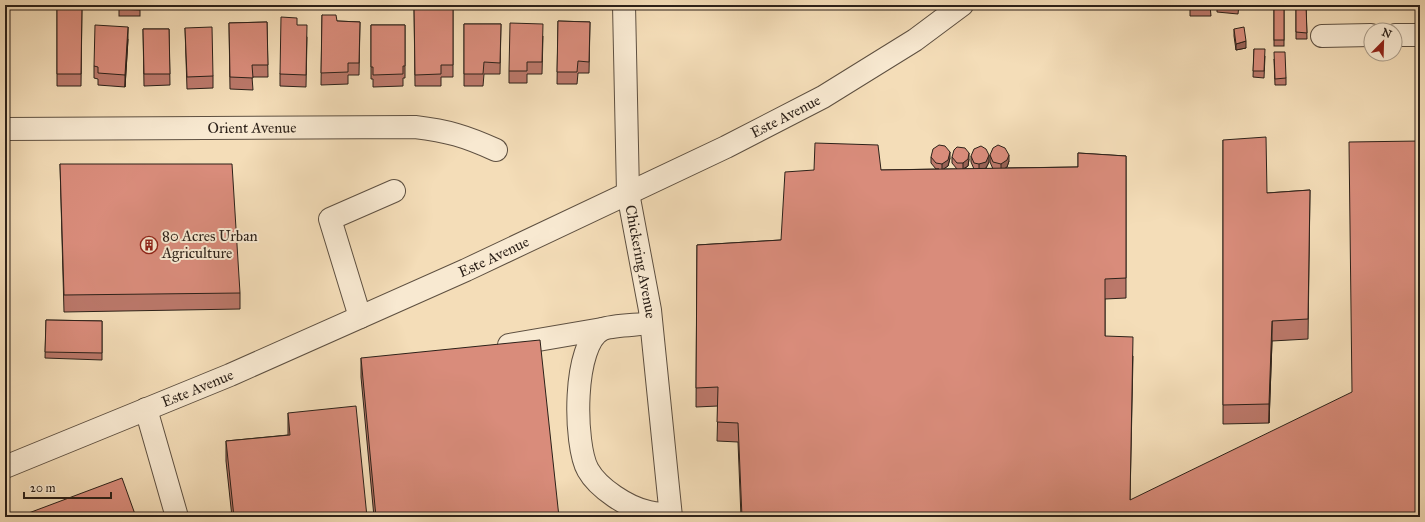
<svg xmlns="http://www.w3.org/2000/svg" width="1425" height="522" font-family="'IM FELL Great Primer',serif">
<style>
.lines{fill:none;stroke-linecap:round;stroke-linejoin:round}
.minor-casing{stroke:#5e5041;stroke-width:24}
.minor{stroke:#f8e9d1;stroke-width:22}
.wall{fill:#bb786a;stroke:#2c2119}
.shaded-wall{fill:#986256;stroke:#2c2119}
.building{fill:#d98c7b;stroke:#2c2119}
.labels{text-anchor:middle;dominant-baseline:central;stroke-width:4;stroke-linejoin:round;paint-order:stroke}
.street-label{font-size:15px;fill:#2c2119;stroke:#f8e9d1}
.poi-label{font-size:15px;fill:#2c2119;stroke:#f8e9d1;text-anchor:start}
</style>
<rect width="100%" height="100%" fill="#f4ddb8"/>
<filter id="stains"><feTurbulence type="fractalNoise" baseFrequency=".005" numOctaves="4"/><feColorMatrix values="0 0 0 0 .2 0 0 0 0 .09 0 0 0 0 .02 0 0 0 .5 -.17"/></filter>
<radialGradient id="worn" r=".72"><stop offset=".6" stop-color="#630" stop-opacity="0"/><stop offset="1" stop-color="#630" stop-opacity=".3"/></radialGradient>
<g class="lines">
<defs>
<g id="minor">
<path id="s1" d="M624,5L628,193L650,310L671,517"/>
<polyline points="1395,35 1420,35"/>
<polyline points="1322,36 1371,35"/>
<path id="s2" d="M5,129L415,127C448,131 465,136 496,150"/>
<polyline points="360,317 330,219 394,191"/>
<path d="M651,323C639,325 613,325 603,329C572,342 574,446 588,470C598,488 628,508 649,512C656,514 663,513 670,514"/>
<polyline points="509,345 602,329"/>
<polyline points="146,409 177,517"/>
<path id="s3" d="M5,467L230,375L466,270L726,147L823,97L915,40L962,5"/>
</g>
</defs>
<use href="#minor" class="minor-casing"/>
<use href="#minor" class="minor"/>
</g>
<g class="wall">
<polygon points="57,5 82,5 81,86 57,86"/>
<rect x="119" y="5" width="21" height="11"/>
<polygon points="414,5 453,5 453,77 441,77 441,86 415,86"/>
<polygon points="1190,5 1210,5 1211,16 1190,16"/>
<polygon points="1217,5 1239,5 1238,14 1217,12"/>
<rect x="1274" y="5" width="10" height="41"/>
<polygon points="1296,5 1306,5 1307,39 1296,39"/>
<polygon points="322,15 337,21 360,22 359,75 348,75 348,84 321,85"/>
<polygon points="558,21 590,22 589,73 578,73 577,84 557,84"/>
<polygon points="267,22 268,77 252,77 253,90 230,89 229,23"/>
<polygon points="464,24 501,24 500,74 484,74 483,86 464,86"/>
<polygon points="297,25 307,37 306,87 280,86 280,74"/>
<polygon points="371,25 405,25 405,78 403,78 403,86 373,87 373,79 371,79"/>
<polygon points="185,28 213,76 213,88 187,89"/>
<polygon points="143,29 169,29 170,85 144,86"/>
<polygon points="1234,29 1246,48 1236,50 1234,36"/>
<polygon points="543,36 542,74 527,74 527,83 509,83 509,71"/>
<polygon points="128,39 125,87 98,85 98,79 94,78 94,66"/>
<polygon points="1254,49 1265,56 1264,78 1253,77"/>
<polygon points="1274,59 1286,78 1286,85 1275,85"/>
<polygon points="1223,140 1267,193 1310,190 1308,339 1272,341 1269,423 1223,424"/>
<polygon points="1078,153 1126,156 1126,298 1105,299 1105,336 1133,356 1130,500 1420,517 741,517 738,442 717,441 718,406 696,407 697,245 781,240 881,170 939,169 936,169 931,163 931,157 950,158 948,166 943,169 957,169 952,163 952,157 969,159 968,166 964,169 974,169 971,162 971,156 989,162 986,168 985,169 993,169 990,162 990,155 1009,161 1007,167 1004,168 1078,167"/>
<polygon points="60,164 240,293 240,309 64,312"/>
<polygon points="46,320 102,321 102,360 45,358"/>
<polygon points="361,358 559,517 374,517 361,377"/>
<polygon points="288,413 367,517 232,517 226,461 226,441 288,435"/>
</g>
<g class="shaded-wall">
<polygon points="128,27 128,39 125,87 125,75"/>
<polygon points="1246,41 1246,48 1236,50 1236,44"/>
<polygon points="950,152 950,158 948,166 942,170 942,164"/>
<polygon points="969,153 969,159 968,166 963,169 963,163"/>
<polygon points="989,155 989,162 986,168 979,171 979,164"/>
<polygon points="1009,155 1009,161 1007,167 1001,171 1001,164"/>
<polygon points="1272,321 1272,341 1269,423 1269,404"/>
</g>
<g class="building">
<polygon points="57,5 82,5 81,74 57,74"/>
<polygon points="119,5 140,5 140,10 119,9"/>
<polygon points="414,5 453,5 453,65 441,65 441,74 415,75"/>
<polygon points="1190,5 1210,5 1211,9 1190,9"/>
<polygon points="1217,5 1239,5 1238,7 1217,6"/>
<rect x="1274" y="5" width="10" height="35"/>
<polygon points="1296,5 1306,5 1307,33 1296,32"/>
<polygon points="322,15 336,15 337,21 360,22 359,63 348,63 348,72 321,73"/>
<polygon points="281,17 297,18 297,25 307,25 306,75 280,74"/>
<polygon points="558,21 590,22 589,62 578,61 577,72 557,72"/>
<polygon points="267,22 268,65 252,65 253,78 230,77 229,23"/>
<polygon points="510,23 543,24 542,62 527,62 527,71 509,71"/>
<polygon points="464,24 501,24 500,63 484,62 483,74 464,74"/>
<polygon points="95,25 128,27 125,75 98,73 98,67 94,66"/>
<polygon points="371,25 405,25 405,66 403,66 403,74 373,75 373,67 371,67"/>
<polygon points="212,27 213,76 187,77 185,28"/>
<polygon points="1244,27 1246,41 1236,44 1234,29"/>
<polygon points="143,29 169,29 170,74 144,74"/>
<polygon points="1254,49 1265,49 1264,71 1253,71"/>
<polygon points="1274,52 1285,52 1286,78 1275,79"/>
<polygon points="1266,137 1267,193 1310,190 1308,319 1272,321 1269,404 1223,405 1223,140"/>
<polygon points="1420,141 1420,517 742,517 738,423 717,422 718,387 696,388 697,245 781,240 785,172 814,170 815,143 878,145 881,170 1078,167 1078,153 1126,156 1126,278 1105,279 1105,336 1133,337 1130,500 1352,392 1349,142"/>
<polygon points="939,145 945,146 950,152 948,160 942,164 936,163 931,157 933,149"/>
<polygon points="998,145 1005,148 1009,155 1007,160 1001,164 993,162 990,155 993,148"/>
<polygon points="981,146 986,149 989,155 986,162 979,164 974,163 971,156 974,149"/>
<polygon points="957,147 965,148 969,153 968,159 963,163 957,163 952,157 954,150"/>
<polygon points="60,164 232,164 240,293 64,295"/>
<polygon points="46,320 102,321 102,353 45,352"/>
<polygon points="540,340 559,517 376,517 361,358"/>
<polygon points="356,406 367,517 234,517 226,441 290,435 288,413"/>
<polygon points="122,478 136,517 18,517"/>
</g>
<defs>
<symbol id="building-ring" viewBox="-11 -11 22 22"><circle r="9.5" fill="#f8e9d1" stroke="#8f2418" stroke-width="1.5"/><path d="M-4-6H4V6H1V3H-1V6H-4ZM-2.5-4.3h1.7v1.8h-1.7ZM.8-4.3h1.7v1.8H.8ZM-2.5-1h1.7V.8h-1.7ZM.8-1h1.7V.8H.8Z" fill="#8f2418"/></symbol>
</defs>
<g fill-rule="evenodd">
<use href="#building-ring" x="139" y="235" width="20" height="20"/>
</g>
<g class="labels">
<g class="street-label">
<text stroke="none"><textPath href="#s3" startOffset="856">Este Avenue</textPath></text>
<text stroke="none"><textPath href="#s2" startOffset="247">Orient Avenue</textPath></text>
<text stroke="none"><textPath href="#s3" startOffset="532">Este Avenue</textPath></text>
<text stroke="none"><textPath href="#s1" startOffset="258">Chickering Avenue</textPath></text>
<text stroke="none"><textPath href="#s3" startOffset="208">Este Avenue</textPath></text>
</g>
<g class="poi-label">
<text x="162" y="236">80 Acres Urban<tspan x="162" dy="17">Agriculture</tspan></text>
</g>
</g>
<rect width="1425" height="522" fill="none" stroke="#f4ddb8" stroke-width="20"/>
<rect x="6" y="6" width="1413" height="510" fill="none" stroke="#2c2119" stroke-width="2"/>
<rect x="10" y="10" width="1405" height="502" fill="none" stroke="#2c2119"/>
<g transform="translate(1383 42) rotate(23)"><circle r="19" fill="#f8e9d1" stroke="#a69987"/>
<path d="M0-3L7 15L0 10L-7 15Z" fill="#8f2418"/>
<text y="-6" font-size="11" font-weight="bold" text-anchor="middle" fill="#2c2119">N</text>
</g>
<path d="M24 492v6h87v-6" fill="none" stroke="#2c2119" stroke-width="2"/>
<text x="30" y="492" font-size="12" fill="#2c2119" stroke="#f8e9d1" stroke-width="3" paint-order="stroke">20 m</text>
<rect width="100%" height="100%" filter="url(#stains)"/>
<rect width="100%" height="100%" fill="url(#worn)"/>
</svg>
